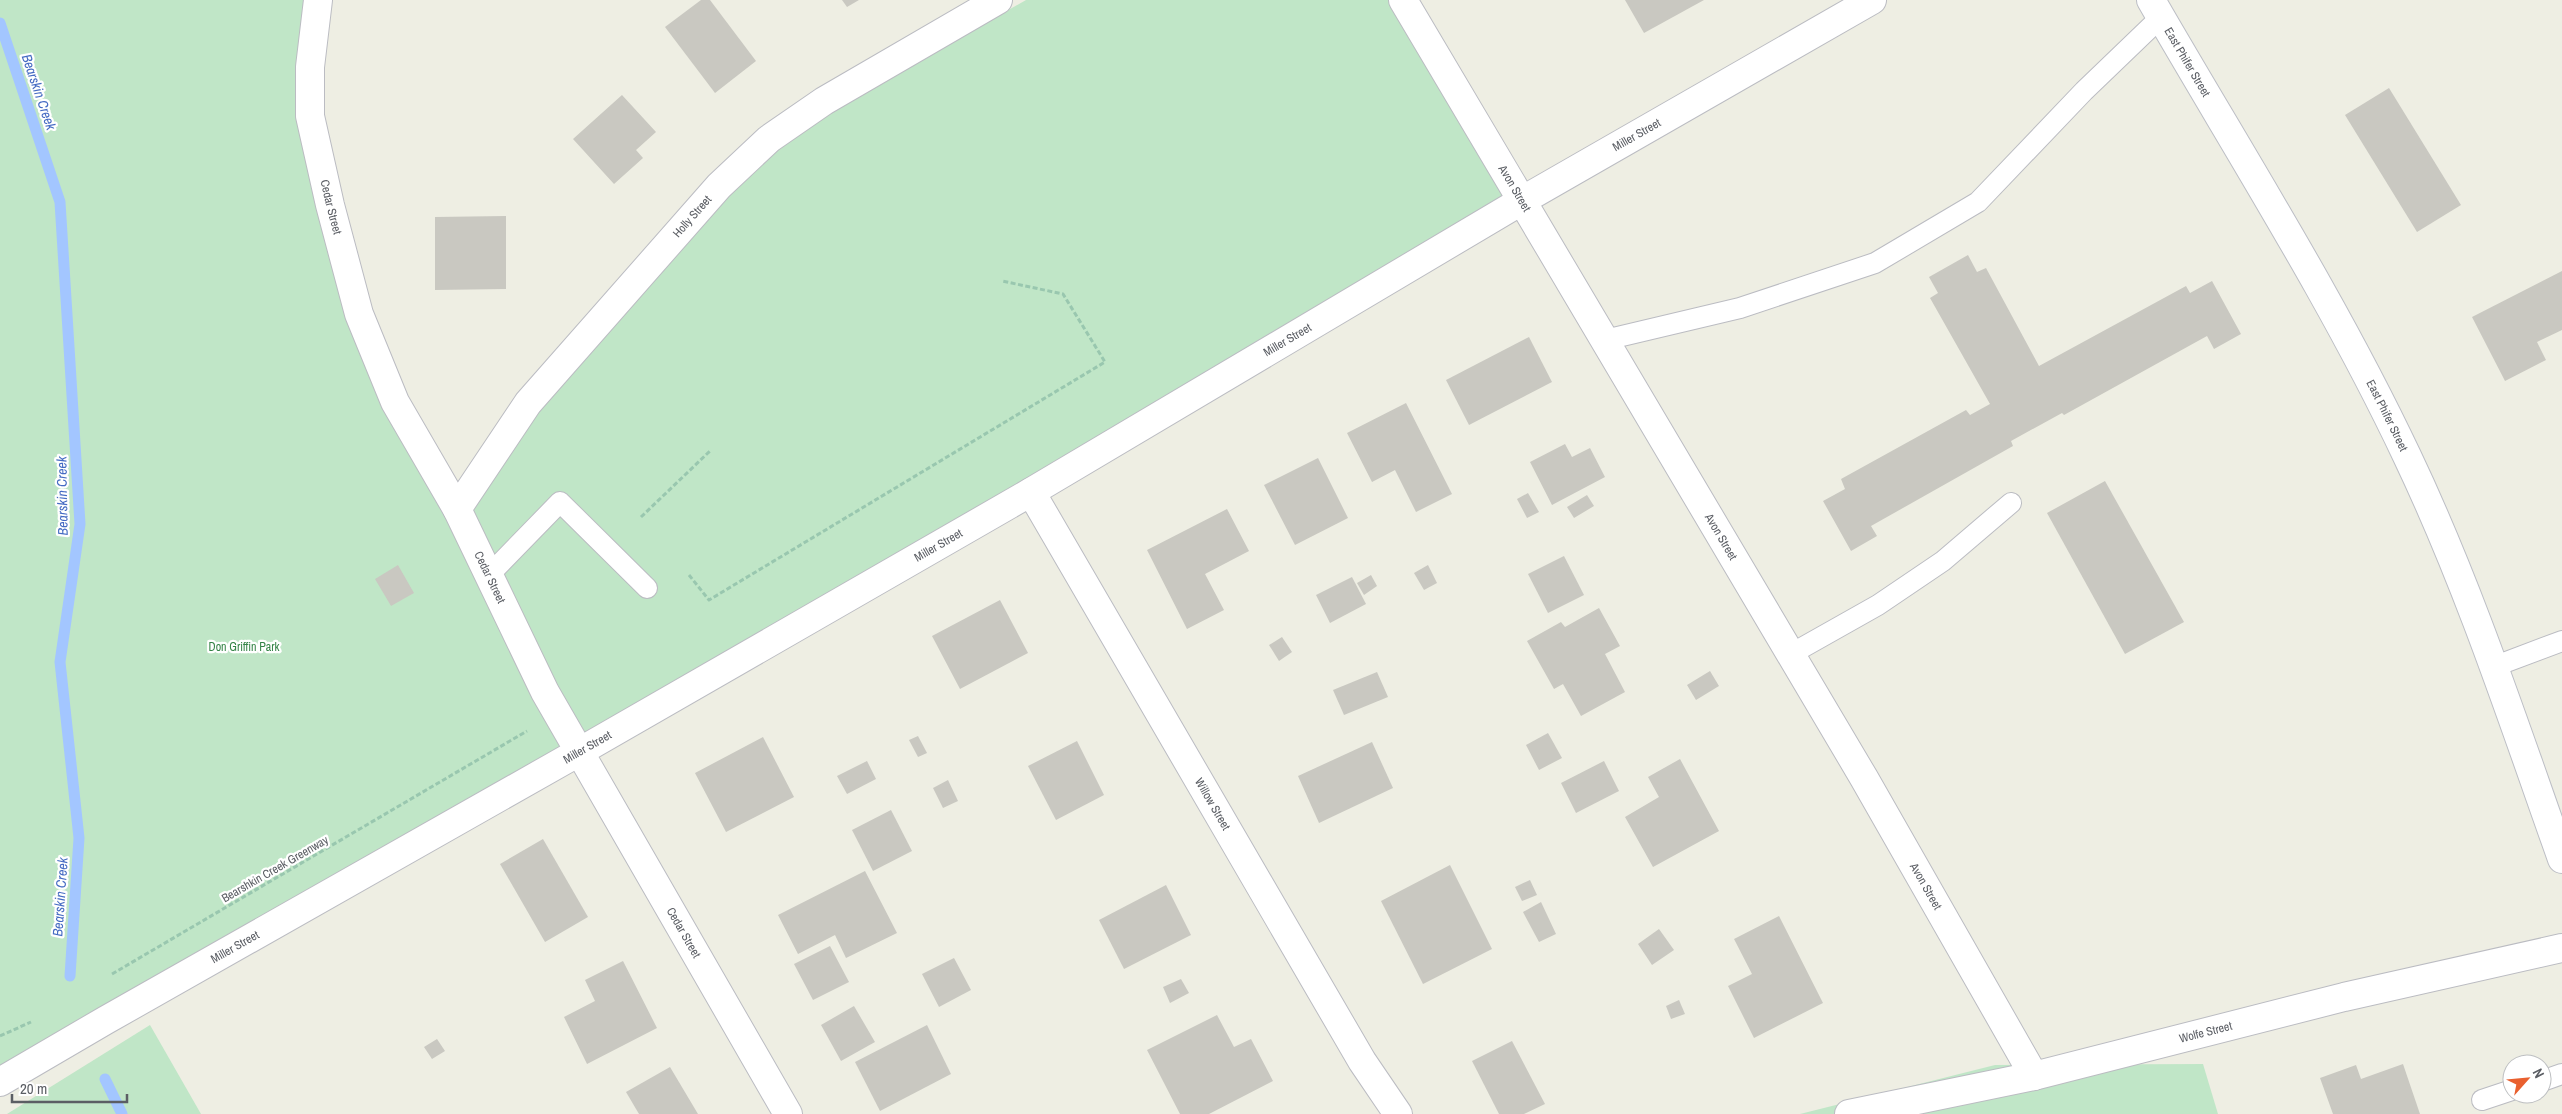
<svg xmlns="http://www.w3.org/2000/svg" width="2562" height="1114" font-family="'Archivo Narrow',sans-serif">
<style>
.green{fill:#c0e6c7}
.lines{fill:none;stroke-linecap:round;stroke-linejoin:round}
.stream{stroke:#a3c6ff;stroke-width:11}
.building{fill:#c9c8c1}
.lane-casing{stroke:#bbbcc2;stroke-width:22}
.street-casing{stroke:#bbbcc2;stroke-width:30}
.secondary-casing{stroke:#bcbec5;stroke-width:30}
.path{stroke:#99c7af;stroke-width:3;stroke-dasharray:5 2.5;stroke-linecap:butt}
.lane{stroke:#fff;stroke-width:20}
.street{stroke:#fff;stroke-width:28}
.secondary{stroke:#fff;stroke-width:28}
.labels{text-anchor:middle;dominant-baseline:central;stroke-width:4.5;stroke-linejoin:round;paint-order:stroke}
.street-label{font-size:12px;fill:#5b5e64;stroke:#fff}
.park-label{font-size:12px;fill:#348346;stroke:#fff}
.water-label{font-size:14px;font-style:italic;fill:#456bc3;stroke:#fff}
</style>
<rect width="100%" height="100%" fill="#eeeee3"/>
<g class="green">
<polygon points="0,0 315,0 296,68 299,123 455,524 538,406 730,187 778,142 1026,0 1391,0 1509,196 1018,487 0,1066"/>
<polygon points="150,1025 201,1114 7,1114"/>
<polygon points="2203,1064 2218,1114 1800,1114 1995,1065"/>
</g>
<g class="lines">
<g class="stream">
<polyline points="0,23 60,202 80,524 60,662 79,838 70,976"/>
<polyline points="105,1079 122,1114"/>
</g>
</g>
<g class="building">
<polygon points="701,0 710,0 756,61 715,93 665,27"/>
<polygon points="842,0 859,0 847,7"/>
<polygon points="1625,0 1704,0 1644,33"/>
<polygon points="2389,88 2461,205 2417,232 2345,115"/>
<polygon points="622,95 656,132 636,150 643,158 614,184 573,139"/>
<polygon points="506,216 506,289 435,290 435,217"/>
<polygon points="1968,255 1977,272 1986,268 2039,366 2186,286 2190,293 2212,281 2241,334 2214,349 2207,336 2064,415 2062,413 2011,441 2013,446 1871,526 1877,536 1851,551 1823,501 1845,489 1841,479 1966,410 1970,415 1990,404 1930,298 1938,293 1929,277"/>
<polygon points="2562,271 2562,330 2537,342 2546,360 2505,381 2472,317"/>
<polygon points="1529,337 1552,382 1469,425 1446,380"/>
<polygon points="1406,403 1452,494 1416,512 1395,470 1372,482 1347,433"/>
<polygon points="1565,444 1572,457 1590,448 1605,477 1552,505 1530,462"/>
<polygon points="1318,458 1348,518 1295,545 1264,485"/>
<polygon points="2105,481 2184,622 2125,654 2047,513"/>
<polygon points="1528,493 1539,512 1527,518 1517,499"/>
<polygon points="1587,495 1594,506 1574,518 1567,507"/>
<polygon points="1227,509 1249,551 1205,574 1224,610 1187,629 1147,550"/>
<polygon points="1564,556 1584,595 1548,613 1528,574"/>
<polygon points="398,565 414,593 391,606 375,579"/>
<polygon points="1428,565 1437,583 1424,590 1414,573"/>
<polygon points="1371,575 1377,586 1364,595 1357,583"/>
<polygon points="1352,577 1366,604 1330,623 1316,595"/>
<polygon points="1000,600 1028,653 960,689 932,636"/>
<polygon points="1599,608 1620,646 1605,654 1625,692 1581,716 1563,684 1554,689 1527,641 1561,622 1565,627"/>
<polygon points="1282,637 1292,652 1279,661 1269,645"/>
<polygon points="1710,671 1719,686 1696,700 1687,685"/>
<polygon points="1377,672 1388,697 1344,715 1333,690"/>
<polygon points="1548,733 1562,758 1539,770 1526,745"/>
<polygon points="918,736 927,753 918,757 909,740"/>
<polygon points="763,737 794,797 726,832 695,773"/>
<polygon points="1077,741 1104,795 1056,820 1028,766"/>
<polygon points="1372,742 1393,788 1319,823 1298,776"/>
<polygon points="1680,759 1719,831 1653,867 1625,817 1659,797 1648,777"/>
<polygon points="867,761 876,779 847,794 837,776"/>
<polygon points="1604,761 1619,791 1576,813 1561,783"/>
<polygon points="948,780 958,801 943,808 933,788"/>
<polygon points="891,810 912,851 873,871 852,830"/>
<polygon points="543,839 588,917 545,942 500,864"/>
<polygon points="1450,865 1492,949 1423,984 1381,901"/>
<polygon points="865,871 897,933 846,958 835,935 798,954 778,915"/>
<polygon points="1530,880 1537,895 1522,901 1515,887"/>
<polygon points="1166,885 1191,935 1124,969 1099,920"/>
<polygon points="1541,902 1556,934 1539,942 1523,912"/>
<polygon points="1779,916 1823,1003 1754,1038 1728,986 1752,974 1734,939"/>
<polygon points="1659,929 1674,950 1652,965 1638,944"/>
<polygon points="830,946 849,982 813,1000 794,964"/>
<polygon points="954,958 971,990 939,1007 922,974"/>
<polygon points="623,961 657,1028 587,1064 564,1017 595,1001 585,980"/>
<polygon points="1181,979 1189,993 1170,1003 1163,987"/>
<polygon points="1679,1000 1685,1014 1671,1019 1666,1006"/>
<polygon points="854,1006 875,1042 841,1061 821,1025"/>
<polygon points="1217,1015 1234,1047 1251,1039 1273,1081 1209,1114 1180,1114 1147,1050"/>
<polygon points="927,1025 951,1074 880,1111 855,1062"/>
<polygon points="437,1039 445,1051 432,1059 424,1047"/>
<polygon points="1512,1041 1545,1104 1524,1114 1499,1114 1472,1061"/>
<polygon points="2403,1064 2420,1114 2333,1114 2320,1078 2356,1065 2361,1079"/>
<polygon points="670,1067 698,1114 639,1114 626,1092"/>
</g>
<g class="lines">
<defs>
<g id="lane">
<polyline points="1605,340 1740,308 1875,263 1978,202 2084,91 2161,17"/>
<polyline points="489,575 560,502 647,588"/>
<polyline points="1791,654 1878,605 1943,561 2011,503"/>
<polyline points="2493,667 2562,641"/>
<polyline points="2542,1081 2562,1074"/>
<polyline points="2482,1100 2512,1090"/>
</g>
<g id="street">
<path id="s1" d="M318,0L310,67V116L330,205L359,314L395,402L457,509L545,692L788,1114"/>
<path id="s2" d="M1403,0L1864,778L2034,1076"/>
<path id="s3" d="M1031,492L1362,1061L1398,1114"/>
<path id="s4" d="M457,509L528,403L719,186L769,139L824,101L998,0"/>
<path id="s5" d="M0,1082L106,1020L579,752L1031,492L1523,200L1872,0"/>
<path id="s6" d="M1849,1114L2034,1076L2344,997L2562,948"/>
</g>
<g id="secondary">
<path id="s7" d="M2151,0C2238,151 2333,299 2407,456C2469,586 2514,724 2562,859"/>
</g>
</defs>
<use href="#lane" class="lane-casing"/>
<use href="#street" class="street-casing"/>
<use href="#secondary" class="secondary-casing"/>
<g class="path">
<polyline points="641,517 711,450"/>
<polyline points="689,575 709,600 1105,362 1063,294 1002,281"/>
<polyline points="112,974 527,731"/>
<polyline points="0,1036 31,1022"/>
</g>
<use href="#lane" class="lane"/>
<use href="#street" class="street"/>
<use href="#secondary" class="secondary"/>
</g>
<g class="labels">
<g class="street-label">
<text stroke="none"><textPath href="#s7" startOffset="72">East Phifer Street</textPath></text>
<text stroke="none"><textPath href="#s5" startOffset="1891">Miller Street</textPath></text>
<text stroke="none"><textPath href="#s2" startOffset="219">Avon Street</textPath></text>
<text stroke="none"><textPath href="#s1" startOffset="210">Cedar Street</textPath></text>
<text stroke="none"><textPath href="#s4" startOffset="376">Holly Street</textPath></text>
<text stroke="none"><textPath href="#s5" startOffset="1486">Miller Street</textPath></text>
<text stroke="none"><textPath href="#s7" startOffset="478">East Phifer Street</textPath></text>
<text stroke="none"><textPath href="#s2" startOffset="624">Avon Street</textPath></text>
<text stroke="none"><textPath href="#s5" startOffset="1081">Miller Street</textPath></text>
<text stroke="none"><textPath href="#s1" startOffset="615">Cedar Street</textPath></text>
<text stroke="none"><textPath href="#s5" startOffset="676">Miller Street</textPath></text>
<text stroke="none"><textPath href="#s3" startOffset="361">Willow Street</textPath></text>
<text transform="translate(275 869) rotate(-30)">Bearshkin Creek Greenway</text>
<text stroke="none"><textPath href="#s2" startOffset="1029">Avon Street</textPath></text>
<text stroke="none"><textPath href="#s1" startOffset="1020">Cedar Street</textPath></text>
<text stroke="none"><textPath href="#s5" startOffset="271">Miller Street</textPath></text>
<text stroke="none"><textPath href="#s6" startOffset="366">Wolfe Street</textPath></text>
</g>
<g class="park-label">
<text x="244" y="647">Don Griffin Park</text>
</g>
<g class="water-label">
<text transform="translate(39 92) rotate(71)">Bearskin Creek</text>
<text transform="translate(62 496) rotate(-91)">Bearskin Creek</text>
<text transform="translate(60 897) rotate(-86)">Bearskin Creek</text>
</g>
</g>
<g transform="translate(2527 1079) rotate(63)"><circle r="24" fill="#ffffff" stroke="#bdbfc1"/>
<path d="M0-4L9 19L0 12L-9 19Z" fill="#e9602f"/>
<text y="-8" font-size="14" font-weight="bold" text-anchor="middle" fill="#5b5e64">N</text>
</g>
<path d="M12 1094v8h115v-8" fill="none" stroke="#5b5e64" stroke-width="2.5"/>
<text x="20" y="1094" font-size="15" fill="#5b5e64" stroke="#ffffff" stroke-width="4" paint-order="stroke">20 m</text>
</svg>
